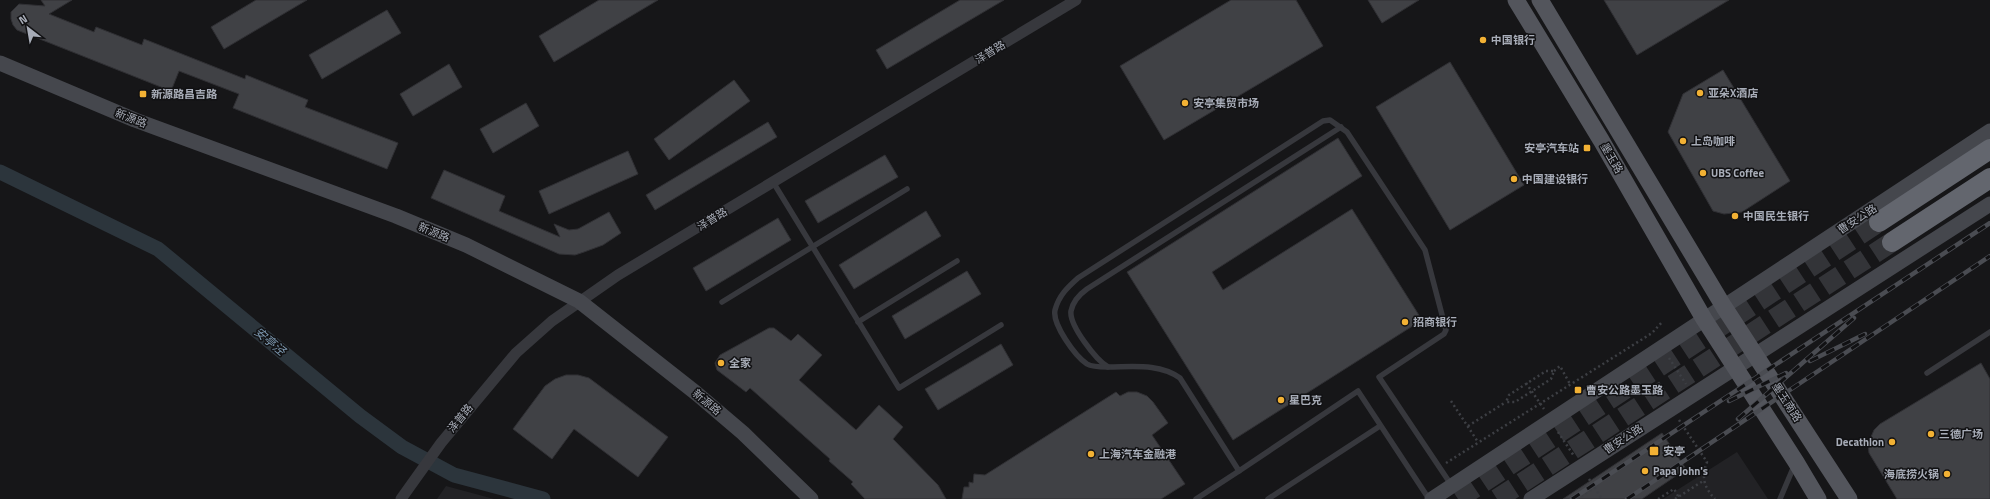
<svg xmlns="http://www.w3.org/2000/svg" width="1990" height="499" font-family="'Titillium Web','Noto Sans SC',sans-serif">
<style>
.built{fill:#222225}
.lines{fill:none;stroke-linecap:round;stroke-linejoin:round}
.canal{stroke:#2c353c;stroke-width:15}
.building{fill:#404145;stroke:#303034}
.highway-tunnel{stroke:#333438;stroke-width:20;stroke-dasharray:20 10;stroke-linecap:butt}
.path{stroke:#3d3f44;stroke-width:2.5;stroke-dasharray:2 3;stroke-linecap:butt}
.lane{stroke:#37383d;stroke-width:5.5}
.street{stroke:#37383d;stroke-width:11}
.secondary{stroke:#45474d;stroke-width:15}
.primary{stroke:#53555c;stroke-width:17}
.highway{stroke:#63666e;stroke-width:20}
.rail-casing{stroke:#4a4c52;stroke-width:4.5}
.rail{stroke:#111113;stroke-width:3;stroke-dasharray:9;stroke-linecap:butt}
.poi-dot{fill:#f2b134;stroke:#111113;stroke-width:1.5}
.labels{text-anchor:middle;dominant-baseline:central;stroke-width:3;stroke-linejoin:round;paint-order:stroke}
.poi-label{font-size:11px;font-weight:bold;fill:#a8adb8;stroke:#111113;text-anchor:start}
.street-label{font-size:11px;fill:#a8adb8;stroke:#111113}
.water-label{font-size:12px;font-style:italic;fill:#7f9bb3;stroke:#111113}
</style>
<rect width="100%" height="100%" fill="#161618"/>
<g class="built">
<polygon points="1737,452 1768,499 1663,499"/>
<polygon points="446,486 494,499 437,499"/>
</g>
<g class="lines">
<polyline class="canal" points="0,172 158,249 360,416 402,447 454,475 543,499"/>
</g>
<g class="building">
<polygon points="41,0 72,0 49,14 94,32 96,27 142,45 144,39 245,79 246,75 308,100 305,107 398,143 387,169 233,108 239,94 179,71 171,91 17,30 13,25 11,19 11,12 19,4 45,6"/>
<polygon points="256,0 307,0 224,49 211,27"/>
<polygon points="599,0 658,0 554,62 539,36"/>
<polygon points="960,0 1004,0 887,69 876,50"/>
<polygon points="1231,0 1296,0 1323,46 1164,140 1120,66"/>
<polygon points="1368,0 1419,0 1382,23"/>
<polygon points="1604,0 1729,0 1637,55"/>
<polygon points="387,10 401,33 322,79 309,55"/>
<polygon points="1450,62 1524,185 1450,230 1376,107"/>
<polygon points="449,64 462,87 413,116 400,94"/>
<polygon points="1723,70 1790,181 1742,212 1724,214 1713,211 1668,132 1683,94"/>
<polygon points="734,80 750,101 669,160 654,139"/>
<polygon points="526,103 539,126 493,153 480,129"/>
<polygon points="768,122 777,137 655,210 646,195"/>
<polygon points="1338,138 1362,176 1212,272 1223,290 1352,209 1422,320 1233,440 1127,272"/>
<polygon points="628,151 638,174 549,214 539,191"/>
<polygon points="885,155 898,177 818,223 805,201"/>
<polygon points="444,170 505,196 499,211 560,237 554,224 569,230 578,229 609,212 621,233 603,245 584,252 575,255 559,254 431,198"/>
<polygon points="926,211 941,236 854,289 839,265"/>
<polygon points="778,218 791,240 706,291 693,268"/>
<polygon points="967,271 981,294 905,339 892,316"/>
<polygon points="769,328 774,328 791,341 798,334 822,355 799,380 856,430 879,405 903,427 893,439 938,485 946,499 865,499 851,484 853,482 829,461 830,459 750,388 746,392 717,370 715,363 720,355"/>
<polygon points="1001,344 1013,365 938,410 925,389"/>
<polygon points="1981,363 1990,379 1990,499 1897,499 1869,453 1868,444 1874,430 1880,424"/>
<polygon points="566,375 578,375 589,378 668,437 638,477 574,429 552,459 513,429 545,386 555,379"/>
<polygon points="1116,392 1120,396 1128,392 1137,392 1147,396 1153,402 1168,423 1152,435 1185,484 1161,499 962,499 964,487 969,487 969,482 973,483 974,474 985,475"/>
<polygon points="1662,433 1686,469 1642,499 1563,499"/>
</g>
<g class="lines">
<g class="highway-tunnel">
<polyline points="1458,499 1879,222"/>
<polyline points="1497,499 1892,242"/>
</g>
<g class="path">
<polyline points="1669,358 1686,384"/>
<polygon points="1546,371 1554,371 1551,379 1515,402 1506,402 1509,395"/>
<polyline points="1554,371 1560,366 1570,384"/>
<polyline points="1526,383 1544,409"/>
<polyline points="1451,401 1478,442"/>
<path d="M1679,420L1707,462C1701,478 1704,487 1715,499"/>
<polyline points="1468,426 1506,402"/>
<polyline points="1558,432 1574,456"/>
<polyline points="1446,463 1652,333 1663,321"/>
<polyline points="1589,479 1602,499"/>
<polyline points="1577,499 1595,487"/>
<polyline points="1658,499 1674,489 1678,496 1676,497"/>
<polyline points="1675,499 1703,481"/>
</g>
<g class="lane">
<path d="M1341,127L1087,289C1080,294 1073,301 1071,311C1069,325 1096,360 1108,367C1132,367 1159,363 1180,378L1239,471L1358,391L1429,499"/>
<polyline points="773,182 899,388 1001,325"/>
<polyline points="722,302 907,189"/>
<polyline points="858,322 957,261"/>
<path d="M1108,367C1101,367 1092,367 1087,364C1075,356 1052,324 1055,310C1059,295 1068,287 1078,278L1323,121L1330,120L1347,132L1425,250L1446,330L1444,334L1379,377L1452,486"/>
<polyline points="1927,373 1990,332"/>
<polyline points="1196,499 1239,471"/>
<polyline points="1268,499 1380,426"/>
<polyline points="1780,499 1794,466"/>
</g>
<polyline class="street" points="401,499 441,443 516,353 552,321 618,275 1076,0"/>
<g class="secondary">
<polyline points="0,63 135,120 396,216 466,245 579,301 696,393 743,433 811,499"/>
<polyline points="1432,499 1990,131"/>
<polyline points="1531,499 1990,204"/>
</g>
<g class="primary">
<polyline points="1516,0 1601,140 1704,319 1796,462 1818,499"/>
<polyline points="1540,0 1724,307 1849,499"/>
</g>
<g class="highway">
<polyline points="1879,222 1990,149"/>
<polyline points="1892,242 1990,178"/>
</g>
<defs>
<g id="rail">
<polyline points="1810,361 1865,334"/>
<polyline points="1729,401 1786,373"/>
<polyline points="1738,419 1854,318"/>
<polyline points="1572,499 1990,223"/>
<polyline points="1627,499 1990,256"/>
</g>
</defs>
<use href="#rail" class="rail-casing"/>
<use href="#rail" class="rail"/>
</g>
<g class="poi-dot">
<circle cx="1483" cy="40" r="4"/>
<circle cx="1700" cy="93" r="4"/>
<rect x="139" y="90" width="8" height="8" rx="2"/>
<circle cx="1185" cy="103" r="4"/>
<circle cx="1683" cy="141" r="4"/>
<rect x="1583" y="144" width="8" height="8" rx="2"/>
<circle cx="1703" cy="173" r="4"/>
<circle cx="1514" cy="179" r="4"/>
<circle cx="1735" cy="216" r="4"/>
<circle cx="1405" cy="322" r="4"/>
<circle cx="721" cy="363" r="4"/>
<rect x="1574" y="386" width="8" height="8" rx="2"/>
<circle cx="1281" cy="400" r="4"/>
<circle cx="1931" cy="434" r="4"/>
<circle cx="1892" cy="442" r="4"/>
<rect x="1649" y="446" width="10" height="10" rx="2"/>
<circle cx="1091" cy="454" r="4"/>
<circle cx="1645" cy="471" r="4"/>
<circle cx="1947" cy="474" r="4"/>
</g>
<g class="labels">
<g class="poi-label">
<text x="1491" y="40">中国银行</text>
<text x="1708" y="93">亚朵X酒店</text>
<text x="151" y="94">新源路昌吉路</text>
<text x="1193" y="103">安亭集贸市场</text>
<text x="1691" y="141">上岛咖啡</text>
<text x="1579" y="148" text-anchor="end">安亭汽车站</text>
<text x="1711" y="173">UBS Coffee</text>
<text x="1522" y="179">中国建设银行</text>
<text x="1743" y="216">中国民生银行</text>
<text x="1413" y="322">招商银行</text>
<text x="729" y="363">全家</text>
<text x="1586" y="390">曹安公路墨玉路</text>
<text x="1289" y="400">星巴克</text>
<text x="1939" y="434">三德广场</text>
<text x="1884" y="442" text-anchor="end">Decathlon</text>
<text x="1663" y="451">安亭</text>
<text x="1099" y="454">上海汽车金融港</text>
<text x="1653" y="471">Papa John's</text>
<text x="1939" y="474" text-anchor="end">海底捞火锅</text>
</g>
<g class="street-label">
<text transform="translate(990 52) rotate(-31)">泽普路</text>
<text transform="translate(131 118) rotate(21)">新源路</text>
<text transform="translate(1612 158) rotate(60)">墨玉路</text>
<text transform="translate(712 219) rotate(-31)">泽普路</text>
<text transform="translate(1857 219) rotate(-33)">曹安公路</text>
<text transform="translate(434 232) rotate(22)">新源路</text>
<text transform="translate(707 402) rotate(40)">新源路</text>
<text transform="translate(1787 402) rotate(57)">墨玉南路</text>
<text transform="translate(460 418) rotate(-51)">泽普路</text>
<text transform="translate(1623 439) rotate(-33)">曹安公路</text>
</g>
<g class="water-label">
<text transform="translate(270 341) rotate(40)">安亭泾</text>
</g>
</g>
<g transform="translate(28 28) rotate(329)" stroke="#111113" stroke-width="3" paint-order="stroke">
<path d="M0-3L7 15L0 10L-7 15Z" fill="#a8adb8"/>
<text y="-6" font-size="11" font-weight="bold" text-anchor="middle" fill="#a8adb8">N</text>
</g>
</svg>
